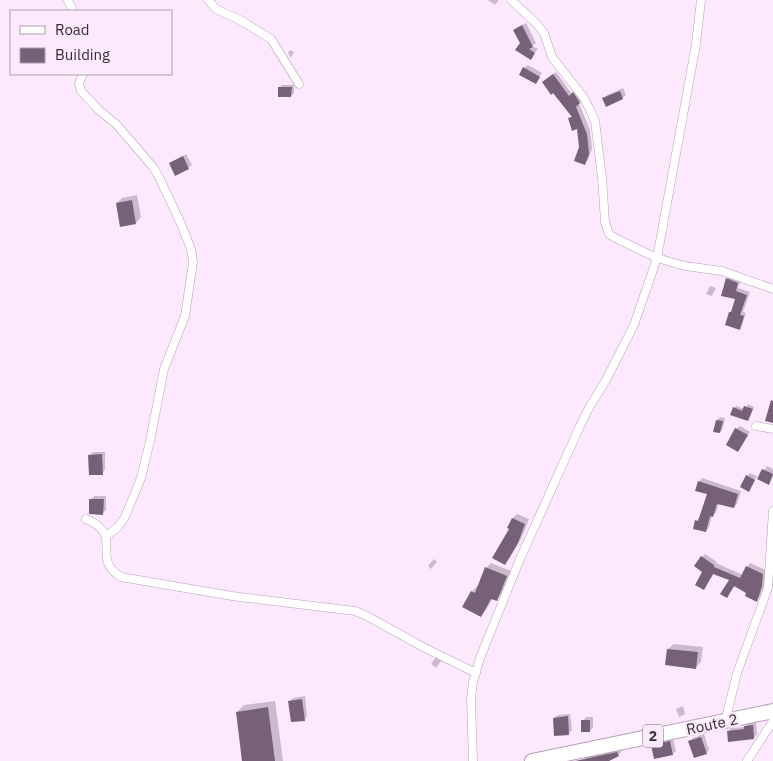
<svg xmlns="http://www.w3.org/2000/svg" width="773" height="761" font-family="'IBM Plex Sans',sans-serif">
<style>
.shadow{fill:#0003}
.building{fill:#766178}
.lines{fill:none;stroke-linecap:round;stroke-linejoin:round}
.street-casing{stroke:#b69fb8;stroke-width:9}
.highway-casing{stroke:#b69fb8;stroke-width:16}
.street{stroke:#fff;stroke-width:8}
.highway{stroke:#fff;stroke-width:14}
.labels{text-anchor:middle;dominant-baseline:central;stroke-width:5;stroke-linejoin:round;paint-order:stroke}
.shield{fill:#fde9fe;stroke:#716572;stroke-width:1}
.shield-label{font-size:14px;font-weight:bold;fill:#352c36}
.street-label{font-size:15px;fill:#352c36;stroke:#fde9fe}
</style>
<rect width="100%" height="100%" fill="#fde9fe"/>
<g class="shadow">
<polygon points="488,0 499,0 495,5"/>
<polygon points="526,23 536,43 532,46 538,49 530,59 515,30"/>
<polygon points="290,50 294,52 291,58 288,53"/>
<polygon points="528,65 542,73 536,83 524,68"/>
<polygon points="556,72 572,94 576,90 583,99 579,103 590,130 592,149 588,160 584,164 578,127 569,119 572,116 547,79"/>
<polygon points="282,85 294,85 294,93 291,96 279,88"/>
<polygon points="623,88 626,95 623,98 604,99 607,95"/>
<polygon points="186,154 192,165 188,168 171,163"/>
<polygon points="137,195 141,217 136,223 117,203 122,198"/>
<polygon points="730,276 741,280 738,288 750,292 743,312 746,313 742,325 739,328 730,312 733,309 737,298 727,279"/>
<polygon points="710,286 716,288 712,296 706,294"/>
<polygon points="748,404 754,407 748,420 734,408 736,406 745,409"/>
<polygon points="720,417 725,418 723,428 720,432 717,420"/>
<polygon points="740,426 750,432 738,451 736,429"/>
<polygon points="93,452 105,452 105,470 102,473 90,455"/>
<polygon points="767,466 773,469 773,477 768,483 759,478"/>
<polygon points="750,473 757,476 749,490 747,476"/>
<polygon points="702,478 741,491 737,504 734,507 719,503 716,513 712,516 709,527 706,531 697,521 700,517 709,493 699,482"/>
<polygon points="94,496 106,496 106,510 103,513 91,500"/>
<polygon points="517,514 529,519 522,537 509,559 504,564 513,518"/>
<polygon points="705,554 717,562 716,563 743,575 750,563 766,570 765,582 760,597 756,600 748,592 735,585 727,597 731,580 714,573 704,589 702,557"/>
<polygon points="434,559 437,562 431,569 428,566"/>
<polygon points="491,563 511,571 502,594 496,600 493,598 486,610 481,616 472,592 477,586 479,587 486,568"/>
<polygon points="674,644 703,647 701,662 696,667 668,649"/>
<polygon points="437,656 443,658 436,668 431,664"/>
<polygon points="305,696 307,716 304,720 290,701 293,698"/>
<polygon points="275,701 283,761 243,761 237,712 244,705"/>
<polygon points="683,706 685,714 679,717 676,709"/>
<polygon points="570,714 572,730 568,734 554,718 558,715"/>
<polygon points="586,717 593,717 593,728 589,731 583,721"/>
<polygon points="756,722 757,734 754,738 729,741 728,732 731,728 745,727 749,723"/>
<polygon points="704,734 709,750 706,753 690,741 693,738"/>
<polygon points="673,739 676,751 672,754 652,746 655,742"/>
<polygon points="620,750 621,752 618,755 607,761 584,761 587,757"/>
</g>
<g class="building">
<polygon points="522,25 533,47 529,49 535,53 531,60 515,50 520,43 513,30"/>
<polygon points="523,67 540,77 536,84 519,75"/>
<polygon points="553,74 569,96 573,92 580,103 576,107 587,134 589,154 585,165 574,161 579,147 577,129 572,131 568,118 572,117 553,93 551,95 542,82"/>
<polygon points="278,87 292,87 291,97 278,97"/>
<polygon points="620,91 623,99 606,107 602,98"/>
<polygon points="183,156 189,169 175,176 169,163"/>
<polygon points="132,200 136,224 120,227 116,203"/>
<polygon points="726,278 738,283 736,291 747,295 740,315 744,316 740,330 725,325 729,312 731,312 735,299 721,296"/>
<polygon points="771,400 773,401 773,423 765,421"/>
<polygon points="744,406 753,409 748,421 730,415 733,407 742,411"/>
<polygon points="716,420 723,421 720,433 713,432"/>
<polygon points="735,428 748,435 738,452 726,445"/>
<polygon points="102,454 103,475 89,475 88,455"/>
<polygon points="762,469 773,474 769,485 757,479"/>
<polygon points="746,475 755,480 749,492 740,487"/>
<polygon points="698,481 738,494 734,508 717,504 713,517 710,516 706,532 693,529 695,520 698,521 707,494 695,491"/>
<polygon points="89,499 104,499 103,515 89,514"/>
<polygon points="512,518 525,524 518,543 505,565 492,558 509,529 507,528"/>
<polygon points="701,556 714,565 714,567 740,578 746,566 763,574 762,586 757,602 745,596 746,593 734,586 727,598 720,594 729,580 713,574 704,590 695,585 702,572 694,566"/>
<polygon points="485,567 507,576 497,601 491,599 481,617 462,607 471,591 475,593"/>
<polygon points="667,649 698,652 696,669 665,665"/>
<polygon points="302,699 305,721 291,722 288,701"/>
<polygon points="268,707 275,761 242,761 236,712"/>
<polygon points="568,716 569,735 554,736 553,718"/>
<rect x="581" y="720" width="9" height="12"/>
<polygon points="753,725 754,739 728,742 727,731 744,729 744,726"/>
<polygon points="701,737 707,754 694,758 688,741"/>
<polygon points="670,741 673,755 654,759 651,745"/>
<polygon points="617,752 619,756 609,761 575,761"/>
</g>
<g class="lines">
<defs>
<g id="street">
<polyline points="68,0 73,11"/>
<polyline points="208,0 216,9 242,21 271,39 299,84"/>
<polyline points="511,0 536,23 544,33 552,57 584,98 590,110 595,121 602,177 605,222 609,234 615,238 657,258 685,266 722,271 773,289"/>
<polyline points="83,74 79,83 81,91 99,110 117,125 153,167 159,177 181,224 191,249 193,262 185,316 164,369 150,441 141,478 125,517 118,527 106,536"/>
<polyline points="756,426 773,429"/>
<path d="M86,519C126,536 89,557 121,577L232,596L355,611L367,616L423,647L476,673"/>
<polyline points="725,722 737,673 768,588 773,511"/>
<polyline points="473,761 471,699 473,682 480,658 520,559 580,426 589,408 606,380 634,325 657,258 696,44 701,0"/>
<polyline points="747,761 773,721"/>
</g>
<polyline id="highway" points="532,761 773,711"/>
</defs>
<use href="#street" class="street-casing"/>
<use href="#highway" class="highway-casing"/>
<use href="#street" class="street"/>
<use href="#highway" class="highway"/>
</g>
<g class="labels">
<rect class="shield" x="643" y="724.5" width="20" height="23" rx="4"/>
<g class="shield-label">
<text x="653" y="736">2</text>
</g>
<g class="street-label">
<text transform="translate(712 724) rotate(-12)">Route 2</text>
</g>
</g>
<rect x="10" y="10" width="162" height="65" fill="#fde9fe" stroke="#ad9dae"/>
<rect x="20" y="26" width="25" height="8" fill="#ffffff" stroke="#ad9dae"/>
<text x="55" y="35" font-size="15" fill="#352c36">Road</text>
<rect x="20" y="48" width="25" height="15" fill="#766178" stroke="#ad9dae"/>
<text x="55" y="60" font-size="15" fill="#352c36">Building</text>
</svg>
